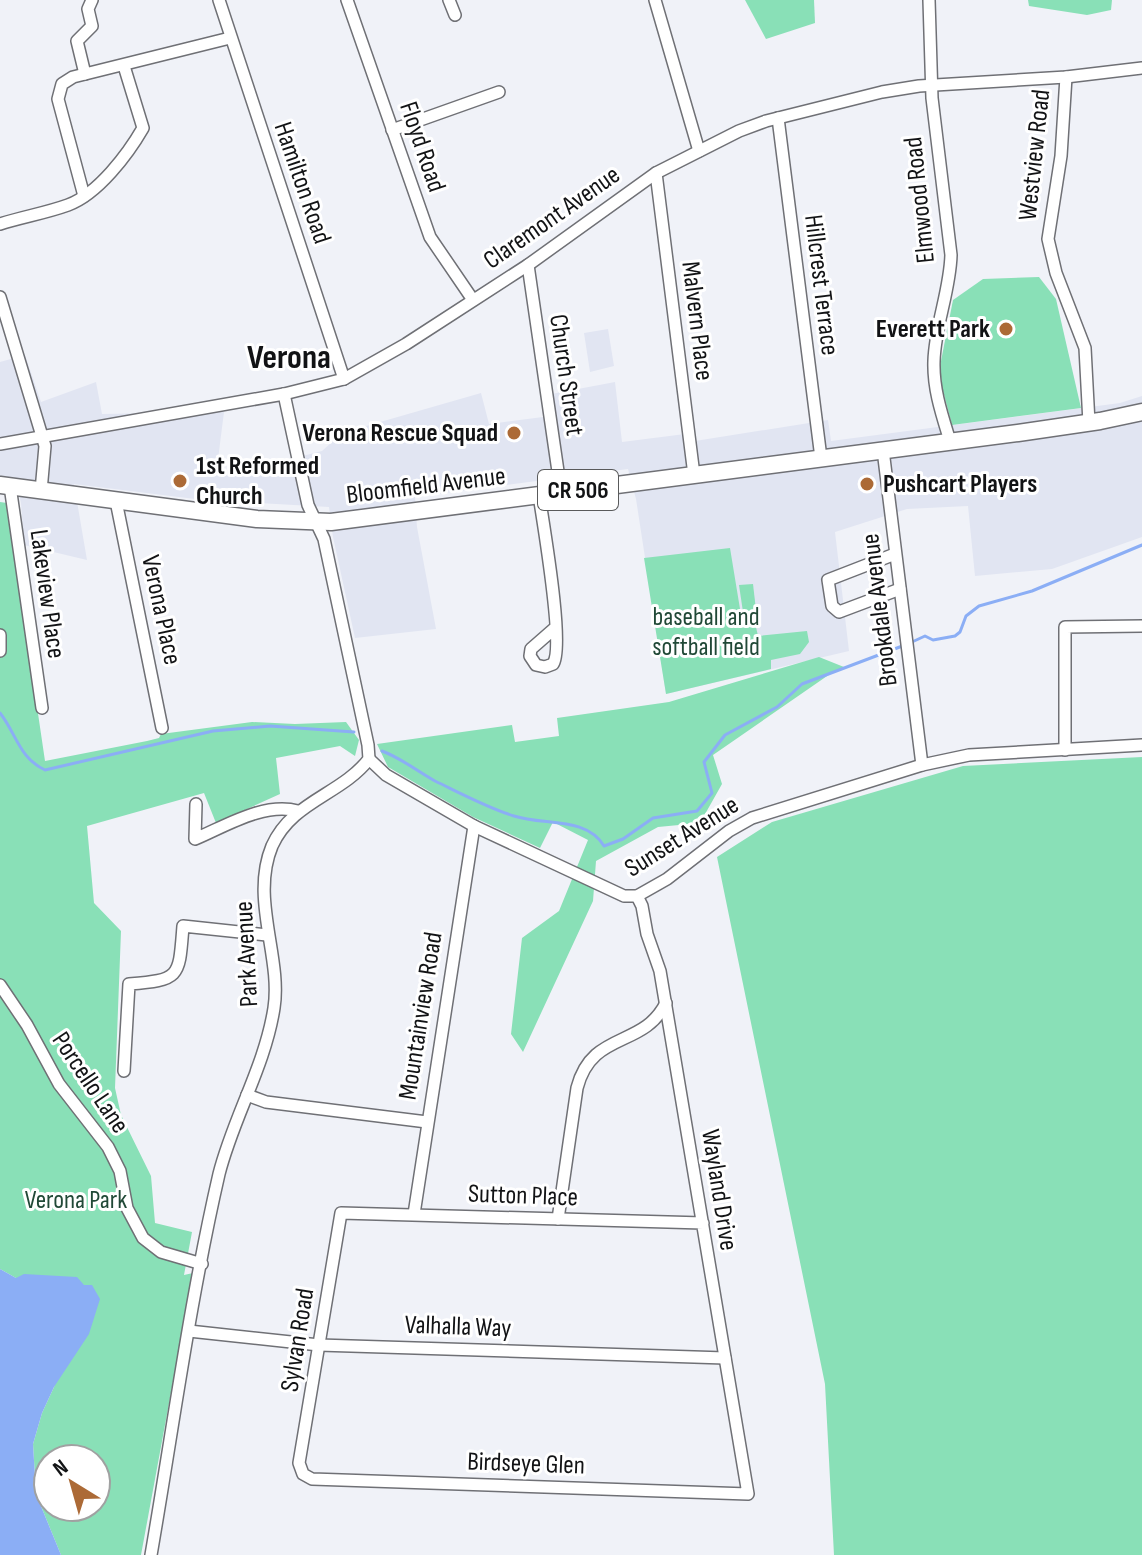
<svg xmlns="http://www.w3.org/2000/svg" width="1142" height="1555" font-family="'Sofia Sans Condensed',sans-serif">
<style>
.built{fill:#e1e5f2}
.green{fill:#89e0b7;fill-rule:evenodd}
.water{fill:#8baef5}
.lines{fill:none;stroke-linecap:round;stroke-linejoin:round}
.stream{stroke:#8baef5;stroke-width:3}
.minor-casing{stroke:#6f7075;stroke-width:14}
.primary-casing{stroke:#6f7075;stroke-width:19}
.minor{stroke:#fff;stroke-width:11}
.primary{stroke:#fff;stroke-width:16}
.poi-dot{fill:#ac6a36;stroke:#fff;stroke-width:3}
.labels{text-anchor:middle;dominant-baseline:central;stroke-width:6;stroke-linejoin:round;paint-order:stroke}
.shield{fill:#fff;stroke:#595a5b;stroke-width:2}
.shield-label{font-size:24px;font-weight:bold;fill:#121315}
.street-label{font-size:26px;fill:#121315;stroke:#fff}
.poi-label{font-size:26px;font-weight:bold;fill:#121315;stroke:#fff;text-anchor:end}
.park-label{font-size:26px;fill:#214937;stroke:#fff}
.district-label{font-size:34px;font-weight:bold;fill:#121315;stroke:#fff}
</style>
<rect width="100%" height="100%" fill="#f0f2f8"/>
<g class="built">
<polygon points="608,329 614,366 590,372 584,333"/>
<polygon points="25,355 41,402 96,382 102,414 224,412 217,467 227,470 287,460 322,451 342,433 481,393 489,424 543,417 541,396 615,382 622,442 693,433 695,441 828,420 831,441 1120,403 1142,396 1142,537 1052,569 975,576 968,506 907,509 835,532 849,651 666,694 636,499 628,469 415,497 417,527 436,629 355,638 333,537 329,507 203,500 74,484 87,560 24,545 21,503 15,478 0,476 0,362"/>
</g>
<g class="green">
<polygon points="745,0 814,0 815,23 766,39"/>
<polygon points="1028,0 1112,0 1111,10 1087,15 1029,6"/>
<polygon points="1039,277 1056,299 1081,408 952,425 942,387 940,366 953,300 983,279"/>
<path d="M0,502L7,503L45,761L147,741L159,738L161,734L252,722L295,724L346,722L359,740L355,756L340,746L276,758L280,794L216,823L204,793L87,826L94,903L121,931L115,1088L121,1115L151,1176L155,1223L192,1232L184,1275L193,1273L141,1555H61L36,1494L33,1444L42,1413L54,1387L84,1285L16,1278L0,1269ZM48,1459H96V1507H48Z"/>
<polygon points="730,548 741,615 758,613 760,626 756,627 758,636 807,631 809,642 800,654 771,660 771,669 666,694 644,558"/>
<polygon points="753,584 756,610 743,612 739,585"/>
<polygon points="819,657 844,667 830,674 713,755 722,784 700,823 658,827 596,861 593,901 523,1052 511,1034 522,938 559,911 588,840 553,822 540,848 473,817 388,767 377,744 512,725 515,742 559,736 557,718 669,702"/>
<polygon points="1142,757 1142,1555 834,1555 825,1384 717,857 772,822 963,766"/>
</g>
<polygon class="water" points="0,1269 16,1278 24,1274 77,1277 84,1285 92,1285 100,1299 89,1334 54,1387 42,1413 33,1444 36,1494 61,1555 0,1555"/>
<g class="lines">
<g class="stream">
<polyline points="912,642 925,636 933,640 955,636 960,632 966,616 979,606 1032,591 1142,545"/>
<path d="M0,713C16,733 19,758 45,770L213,731L270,726L354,732"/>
<path d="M382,751C401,758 417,771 435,781C460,793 488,808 514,816C544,826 586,816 604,846L623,839L653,818L697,811L712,793L704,762L725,735L777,707L802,684L905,645"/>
</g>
<defs>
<g id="minor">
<polyline points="219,0 344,379"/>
<polyline points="347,0 430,237 473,300"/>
<polyline points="449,0 455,15"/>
<polyline points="655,0 699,151"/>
<path d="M929,0L932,98L951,255C950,291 935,325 934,361C933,389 942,415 950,441"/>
<polyline points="85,74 77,41 92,26 88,9 92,0"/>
<polyline points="1066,77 1061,156 1048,239 1056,273 1085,348 1089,423"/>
<polyline points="778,118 821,458"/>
<polyline points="392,130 499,92"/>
<polyline points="656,173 694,475"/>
<polyline points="84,196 58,99 62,84 73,77 230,38"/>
<path d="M0,224C22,217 46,213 68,205C98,194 128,154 143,128L124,66"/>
<polyline points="528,265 561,492"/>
<polyline points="0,297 45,446 41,491"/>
<polyline points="0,444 284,394 344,379 406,344 528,265 656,173 739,131 766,121 882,92 919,86 1066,77 1142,68"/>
<polyline points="883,450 922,765"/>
<polyline points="10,486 42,708"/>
<path d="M539,495C543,523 565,647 553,664L545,667L536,665L530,656L531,649L555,628"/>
<polyline points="116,501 162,728"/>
<polyline points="895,554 828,580 832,606 839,612 900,589"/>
<polyline points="0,635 0,651"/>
<polyline points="1065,750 1065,627 1142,626"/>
<polyline points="369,759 386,775 474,826 624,896 637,896 667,879 729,831 752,818 922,765 969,755 1142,745"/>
<path d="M196,804L195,839C226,826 263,802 298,811"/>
<polyline points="637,896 642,906 647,934 660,971 748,1494 312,1479 303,1474 299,1463 341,1213 703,1223"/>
<polyline points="0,985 27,1025 59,1084 108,1147 120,1171 127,1208 143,1238 161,1252 202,1264"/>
<path d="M124,1071L129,984C181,980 179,977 183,926L267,935"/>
<polyline points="247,1095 266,1102 427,1122"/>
<polyline points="414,1214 474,826"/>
<path d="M558,1219L577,1088C592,1030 643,1049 666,1003"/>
<polyline points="189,1331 319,1345 725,1358"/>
<path d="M151,1555C173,1428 190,1300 219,1174C233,1118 265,1066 274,1008C282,957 250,899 272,846C292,801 341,795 369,759L368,745L324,539L308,505L284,394"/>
</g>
<polyline id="primary" points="0,485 257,519 331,522 1018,433 1100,421 1142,412"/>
</defs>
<use href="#minor" class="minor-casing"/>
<use href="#primary" class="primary-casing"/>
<use href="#minor" class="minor"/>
<use href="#primary" class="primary"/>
</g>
<g class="poi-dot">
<circle cx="1006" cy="329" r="8"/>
<circle cx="514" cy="433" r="8"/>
<circle cx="180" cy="481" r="8"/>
<circle cx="867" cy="484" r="8"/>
</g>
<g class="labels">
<rect class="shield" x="538" y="470" width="80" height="40" rx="6"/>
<g class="shield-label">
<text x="578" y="490">CR 506</text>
</g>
<g class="street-label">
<text transform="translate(422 147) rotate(71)">Floyd Road</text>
<text transform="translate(1035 155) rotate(-84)">Westview Road</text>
<text transform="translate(302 183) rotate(71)">Hamilton Road</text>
<text transform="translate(920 200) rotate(-96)">Elmwood Road</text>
<text transform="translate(552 218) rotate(-35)">Claremont Avenue</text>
<text transform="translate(821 285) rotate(83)">Hillcrest Terrace</text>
<text transform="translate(697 321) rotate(83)">Malvern Place</text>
<text transform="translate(566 375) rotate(82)">Church Street</text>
<text transform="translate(426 486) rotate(-7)">Bloomfield Avenue</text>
<text transform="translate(47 594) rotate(82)">Lakeview Place</text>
<text transform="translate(161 610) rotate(78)">Verona Place</text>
<text transform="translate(880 610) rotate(-97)">Brookdale Avenue</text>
<text transform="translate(682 837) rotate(-32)">Sunset Avenue</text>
<text transform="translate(247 954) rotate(-93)">Park Avenue</text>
<text transform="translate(421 1016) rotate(-81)">Mountainview Road</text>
<text transform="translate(90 1083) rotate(56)">Porcello Lane</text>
<text transform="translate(719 1190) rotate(81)">Wayland Drive</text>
<text transform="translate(523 1196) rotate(2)">Sutton Place</text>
<text transform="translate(458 1327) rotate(2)">Valhalla Way</text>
<text transform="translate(298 1340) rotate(-81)">Sylvan Road</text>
<text transform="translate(526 1464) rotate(2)">Birdseye Glen</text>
</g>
<g class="poi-label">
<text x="990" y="329">Everett Park</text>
<text x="498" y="433">Verona Rescue Squad</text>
<text x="196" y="466" text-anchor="start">1st Reformed<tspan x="196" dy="30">Church</tspan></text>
<text x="883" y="484" text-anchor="start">Pushcart Players</text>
</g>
<g class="park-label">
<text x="706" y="617">baseball and<tspan x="706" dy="30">softball field</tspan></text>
<text x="76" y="1200">Verona Park</text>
</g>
<g class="district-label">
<text x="289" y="357">Verona</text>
</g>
</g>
<g transform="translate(72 1483) rotate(323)"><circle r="38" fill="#ffffff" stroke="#a0a1a1" stroke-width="2"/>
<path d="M0-6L14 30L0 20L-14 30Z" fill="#ac6a36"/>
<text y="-12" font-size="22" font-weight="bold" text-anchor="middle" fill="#121315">N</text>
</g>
</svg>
